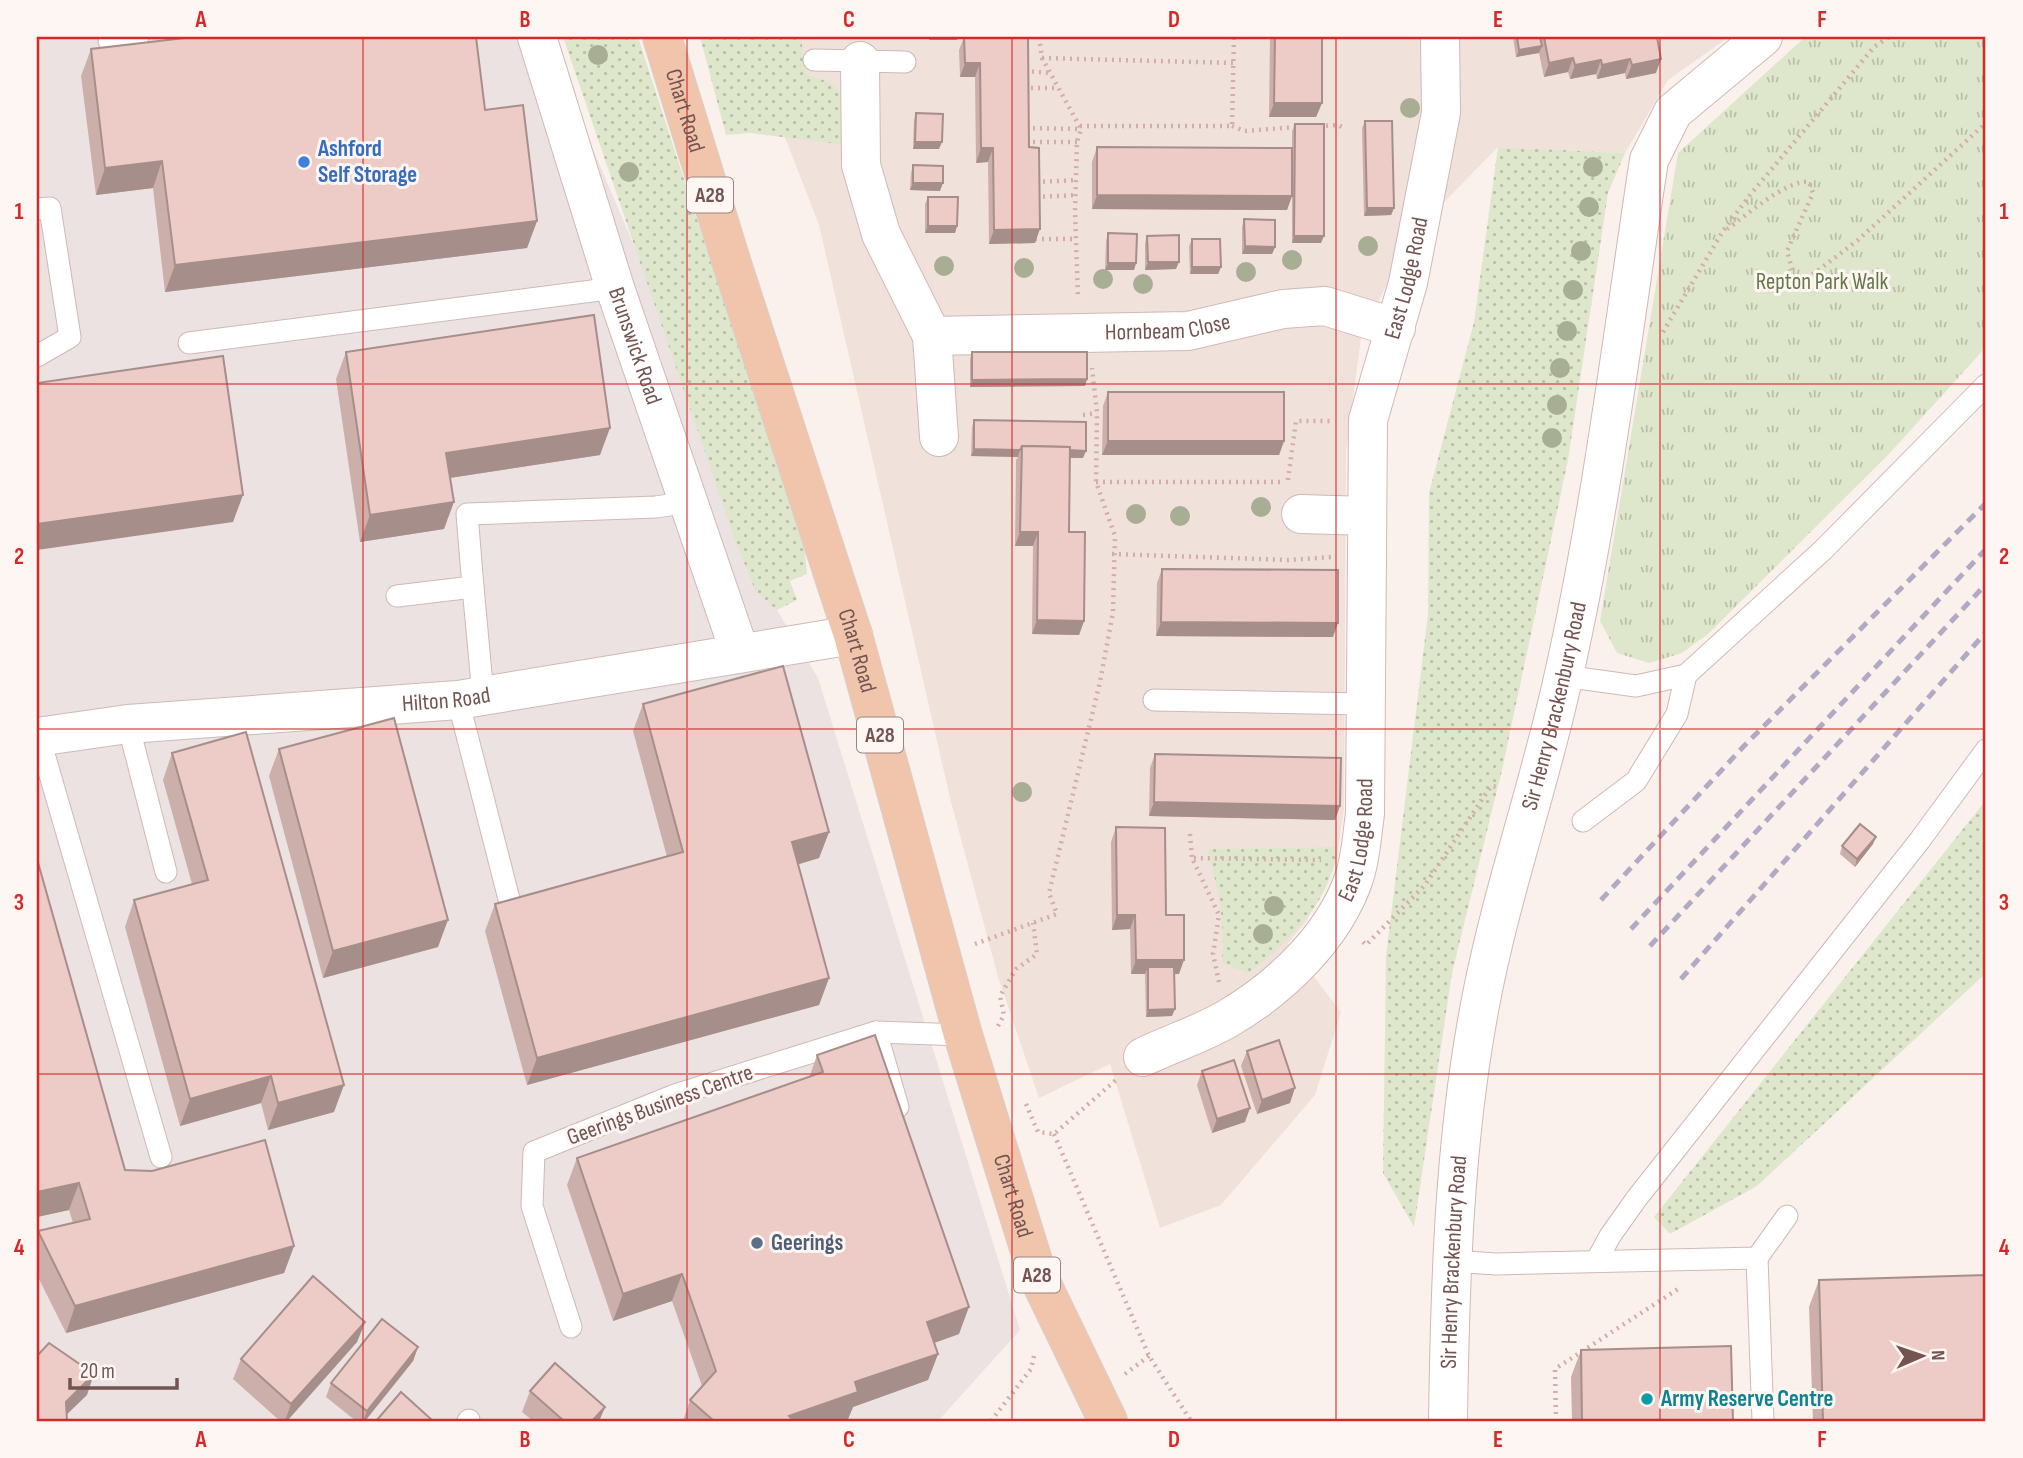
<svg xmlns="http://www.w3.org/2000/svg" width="2023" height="1458" font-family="'Sofia Sans Condensed',sans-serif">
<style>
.residential{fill:#f1e1db}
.industrial{fill:#ebe2e1}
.grass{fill:url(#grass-dots)}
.park{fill:url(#park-tufts)}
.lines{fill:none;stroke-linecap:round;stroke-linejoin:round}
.lane-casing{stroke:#ceb9b5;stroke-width:23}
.street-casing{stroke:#ceb9b5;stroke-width:40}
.primary-casing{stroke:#d8cfce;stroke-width:40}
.path{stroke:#d2ada9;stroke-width:4.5;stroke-dasharray:2 5;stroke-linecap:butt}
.lane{stroke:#fff;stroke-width:21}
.street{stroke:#fff;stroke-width:38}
.primary{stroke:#f1c4ac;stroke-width:38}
.rail{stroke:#b1aac4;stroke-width:5;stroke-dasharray:10 7;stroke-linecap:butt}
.tree{fill:#a8ae93}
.wall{fill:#ccafaa}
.shaded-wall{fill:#a68e8b}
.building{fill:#edcbc6;stroke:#a68e8b;stroke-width:2}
.grid{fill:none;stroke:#d62828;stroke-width:2;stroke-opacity:0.55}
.shop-dot{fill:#3f7fe0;stroke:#fdf6f2;stroke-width:2.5}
.service-dot{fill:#5c6f8a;stroke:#fdf6f2;stroke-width:2.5}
.culture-dot{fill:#0f9aa8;stroke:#fdf6f2;stroke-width:2.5}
.labels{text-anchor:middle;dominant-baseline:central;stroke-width:6;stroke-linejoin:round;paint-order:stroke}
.shield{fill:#fdf6f2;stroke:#9c8581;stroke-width:2}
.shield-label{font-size:21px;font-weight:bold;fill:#735451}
.street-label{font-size:23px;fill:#735451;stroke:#fdf6f2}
.shop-label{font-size:23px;font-weight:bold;fill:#366cbe;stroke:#fdf6f2;text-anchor:start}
.park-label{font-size:23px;fill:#64784a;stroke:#fdf6f2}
.service-label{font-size:23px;font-weight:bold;fill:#4e5e75;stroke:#fdf6f2;text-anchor:start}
.culture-label{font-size:23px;font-weight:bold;fill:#0d838f;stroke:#fdf6f2;text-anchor:start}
.neatline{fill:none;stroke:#d62828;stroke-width:2.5}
.grid-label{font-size:23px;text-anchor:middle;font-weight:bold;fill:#d62828}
</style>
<defs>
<pattern id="grass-dots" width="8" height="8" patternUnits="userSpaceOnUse" patternTransform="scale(1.75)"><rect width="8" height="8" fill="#dee7cb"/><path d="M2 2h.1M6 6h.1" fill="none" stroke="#b8bea7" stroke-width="1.8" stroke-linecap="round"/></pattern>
<pattern id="park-tufts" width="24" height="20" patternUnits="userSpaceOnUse" patternTransform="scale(1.75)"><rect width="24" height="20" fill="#dee7cb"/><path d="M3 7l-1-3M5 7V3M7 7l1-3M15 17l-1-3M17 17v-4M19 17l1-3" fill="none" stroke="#b8bea7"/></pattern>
</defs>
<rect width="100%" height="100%" fill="#fbf1ec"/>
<polygon class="residential" points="746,37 1729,37 1668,80 1625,153 1498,147 1409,238 1361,338 1346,451 1344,810 1336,863 1306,922 1288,943 1341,1012 1315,1095 1221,1205 1160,1228 1110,1064 1039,1098 998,977 950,798 819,225"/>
<polygon class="industrial" points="37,37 545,37 642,264 777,610 818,678 1020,1330 938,1421 37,1421"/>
<g class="grass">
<polygon points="563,37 638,37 805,552 807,574 790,581 797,600 777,610 756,592 736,543"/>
<path d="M700,37H801L806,75C853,85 844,104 846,145L750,133L726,135Z"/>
<polygon points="1498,147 1625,153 1608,193 1568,460 1502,770 1452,973 1414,1227 1383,1173 1386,956 1428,614 1429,493 1474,322"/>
<polygon points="1986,800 1986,973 1757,1186 1670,1234 1654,1217"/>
<path d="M1338,847C1330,903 1291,940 1249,973L1222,963C1225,919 1219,891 1207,849Z"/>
</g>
<polygon class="park" points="1805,37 1986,37 1986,347 1889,454 1708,634 1682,653 1649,663 1617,653 1600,621 1678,153"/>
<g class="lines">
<defs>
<g id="lane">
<polyline points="109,41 138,37"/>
<polyline points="814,60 905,62"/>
<polyline points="37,209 50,208 70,337 37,356"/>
<polyline points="189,343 615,288"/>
<polyline points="473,587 483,695"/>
<polyline points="397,596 473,587 467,514 656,507 689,502"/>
<polyline points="1564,676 1636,686 1686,675 1823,550 1986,385"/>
<polyline points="458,700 510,903"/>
<polyline points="1154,700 1365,704"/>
<polyline points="128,724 166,872"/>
<polyline points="39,737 161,1157"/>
<polyline points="1583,821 1636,781 1677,714 1686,675"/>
<polyline points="876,1032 898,1107"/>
<polyline points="1757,1258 1763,1421"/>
<polyline points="1597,1260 1610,1236 1637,1198 1920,840 1986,750"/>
<polyline points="1451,1261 1496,1264 1757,1258 1787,1216"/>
<polyline points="571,1327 532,1206 534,1152 675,1095 876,1032 963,1035"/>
<polyline points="468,1421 469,1420"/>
</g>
<g id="street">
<path id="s1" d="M537,37L615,288L740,653"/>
<polyline points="860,61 861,165 881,234 932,336 939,437"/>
<path id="s2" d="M932,336L1188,331L1283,309L1325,306L1396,328"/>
<polyline points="1301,514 1367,516"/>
<path id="s3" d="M37,737L128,724L458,700L853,635"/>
<path id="s4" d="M1143,1057C1170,1044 1201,1034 1227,1019C1280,988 1334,937 1354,878C1361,858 1362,834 1365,814L1368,420L1408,283L1441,113L1440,37"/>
<path id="s5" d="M1448,1421C1450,1282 1454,1142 1480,1005C1501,893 1540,785 1564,674C1602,505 1623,331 1649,160L1673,112L1763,37"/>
</g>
<g id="primary">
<path id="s6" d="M662,37L733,267L853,635L963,1035L1037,1274L1108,1421"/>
</g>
</defs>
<use href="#lane" class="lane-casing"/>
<use href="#street" class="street-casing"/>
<use href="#primary" class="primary-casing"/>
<g class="path">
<polyline points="1039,37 1042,58 1081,129 1077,142 1075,212 1078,298"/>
<polyline points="1042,58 1234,63"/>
<polyline points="1025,71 1051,73"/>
<polyline points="1024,88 1058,88"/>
<polyline points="1080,126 1232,126 1234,37"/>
<polyline points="1232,126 1244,131 1296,127"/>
<polyline points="1319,126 1338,125 1346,129"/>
<polyline points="1026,128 1080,129"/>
<polyline points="1026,142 1077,142"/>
<polyline points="1036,182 1077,180"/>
<polyline points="1036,197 1077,195"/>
<path d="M1727,229C1746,216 1787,179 1809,182L1813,193L1787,251L1794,276L1808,278L1858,240L1986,123"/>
<polyline points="1035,239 1075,239"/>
<polyline points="1663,332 1723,231 1750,195 1874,47 1889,37"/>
<polyline points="1083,415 1097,413"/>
<polyline points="1288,480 1296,421 1333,421"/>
<polyline points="1096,482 1281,482"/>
<polyline points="1112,554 1288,560 1332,557"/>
<polyline points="1190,834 1192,858"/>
<polyline points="1363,942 1366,945 1425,885 1491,786 1498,787"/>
<polyline points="975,944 1057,914 1049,893 1100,682 1113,612 1115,536 1096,482 1097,413 1092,368"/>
<polyline points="1219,982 1213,954 1219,915 1192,858 1321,860"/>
<polyline points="998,1026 1004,1015 1000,996 1016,969 1037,954 1033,923"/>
<polyline points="1026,1104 1038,1132 1054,1134 1116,1080"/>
<polyline points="1054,1134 1149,1356 1191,1421"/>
<polyline points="1125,1374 1149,1356"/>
<polyline points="991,1421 1031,1369 1034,1356"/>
<polyline points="1556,1421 1555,1369 1678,1289"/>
</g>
<use href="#lane" class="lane"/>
<use href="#street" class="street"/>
<use href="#primary" class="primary"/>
<g class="rail">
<polyline points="1601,900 1744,746 1986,503"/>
<polyline points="1631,929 1986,549"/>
<polyline points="1650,946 1986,584"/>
<polyline points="1681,979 1986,632"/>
</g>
</g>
<g class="tree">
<circle cx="598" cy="55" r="10"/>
<circle cx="1410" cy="108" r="10"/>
<circle cx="1593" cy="167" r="10"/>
<circle cx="629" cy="172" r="10"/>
<circle cx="1589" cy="207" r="10"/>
<circle cx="1368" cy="246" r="10"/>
<circle cx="1581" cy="251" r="10"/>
<circle cx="1292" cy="260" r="10"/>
<circle cx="944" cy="266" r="10"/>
<circle cx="1024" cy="268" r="10"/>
<circle cx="1246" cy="272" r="10"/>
<circle cx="1103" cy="279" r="10"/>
<circle cx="1143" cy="284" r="10"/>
<circle cx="1573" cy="290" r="10"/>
<circle cx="1567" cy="331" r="10"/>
<circle cx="1560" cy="368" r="10"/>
<circle cx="1557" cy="405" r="10"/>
<circle cx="1552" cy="438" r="10"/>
<circle cx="1261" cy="507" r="10"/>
<circle cx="1136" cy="514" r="10"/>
<circle cx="1180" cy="516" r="10"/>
<circle cx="1022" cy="792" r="10"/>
<circle cx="1274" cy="906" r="10"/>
<circle cx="1263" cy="934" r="10"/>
</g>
<g class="wall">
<polygon points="964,37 1029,147 1035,243 989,244 988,162 976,163 975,77 960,77 959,50"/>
<polygon points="1270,37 1322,37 1322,103 1316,117 1269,117"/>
<polygon points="1513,37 1657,37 1656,73 1626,79 1625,73 1597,79 1596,74 1570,79 1568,72 1544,77 1539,53 1516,57"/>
<polygon points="91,49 485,110 537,221 527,248 165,292 153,188 96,195 81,76"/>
<polygon points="916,113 939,149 913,149 914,120"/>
<polygon points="1365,121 1394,208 1391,215 1364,216 1362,128"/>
<polygon points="1295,124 1321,243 1292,243 1292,131"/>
<polygon points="1097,147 1292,196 1287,210 1092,209 1092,162"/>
<polygon points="913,165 940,191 910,190 911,173"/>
<polygon points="928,197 957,226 955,233 925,233 925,204"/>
<polygon points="1244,219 1275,247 1272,254 1242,254 1242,227"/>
<polygon points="1108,233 1136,263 1134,270 1105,270 1106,241"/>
<polygon points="1147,236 1176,269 1145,270 1145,243"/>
<polygon points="1192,239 1221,267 1218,274 1190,274 1189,246"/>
<polygon points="346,352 600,455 450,478 444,529 360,542 336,379"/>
<polygon points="972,352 1087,379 1085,386 970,387 970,359"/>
<polygon points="1108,392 1284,441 1279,455 1102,455 1103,406"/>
<polygon points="974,420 1083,458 1070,458 1069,532 1084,621 1079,635 1032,634 1033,546 1015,546 1016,460 1018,457 971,456 972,427"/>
<polygon points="1162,569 1333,637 1156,636 1157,583"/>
<polygon points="643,704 829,832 819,858 798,864 829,978 819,1005 527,1085 485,931 495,904 667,857 633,731"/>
<polygon points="279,749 438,947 323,978 269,776"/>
<polygon points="172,753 334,1112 268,1130 261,1103 180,1126 125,927 134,900 192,884 163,780"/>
<polygon points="1155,754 1340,806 1335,820 1149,816 1150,768"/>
<polygon points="1116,827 1166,915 1179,974 1174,974 1172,1016 1146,1017 1145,974 1131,974 1130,929 1112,930 1111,842"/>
<polygon points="1873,844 1855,867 1840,854 1842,846"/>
<polygon points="37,859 125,1170 294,1246 284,1273 66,1333 37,1275 37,1234 38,1231 73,1223 69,1210 37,1217"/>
<polygon points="1247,1051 1290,1103 1257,1114 1241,1066"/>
<polygon points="817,1055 959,1334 934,1343 938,1354 928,1380 853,1407 848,1419 842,1421 683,1421 690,1400 702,1386 672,1301 613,1321 567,1185 577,1158 809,1078"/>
<polygon points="1202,1071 1245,1122 1212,1133 1197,1085"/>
<polygon points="1819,1280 1986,1421 1813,1421 1809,1307"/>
<polygon points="365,1322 357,1342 287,1421 280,1421 233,1379 241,1359"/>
<polygon points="418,1347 413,1361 365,1421 356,1421 326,1397 331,1383"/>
<polygon points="1581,1350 1733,1421 1572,1421 1571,1377"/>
<polygon points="530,1391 605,1407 599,1421 533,1421 522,1412"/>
</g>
<g class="shaded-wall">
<polygon points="930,37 959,37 957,40 929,40"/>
<polygon points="1542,46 1539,53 1516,57 1519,50"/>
<polygon points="1573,58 1568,72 1544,77 1549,63"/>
<polygon points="1630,59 1625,73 1597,79 1602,65"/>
<polygon points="1661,59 1656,73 1626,79 1632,65"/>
<polygon points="1601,60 1596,74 1570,79 1575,65"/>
<polygon points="965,63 980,63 975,77 960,77"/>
<polygon points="1274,103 1322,103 1316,117 1269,117"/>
<polygon points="915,142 942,142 939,149 913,149"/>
<polygon points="981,148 993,148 988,162 976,163"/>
<polygon points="162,161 153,188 96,195 105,168"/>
<polygon points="913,183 943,183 940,191 910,190"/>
<polygon points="1097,195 1292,196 1287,210 1092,209"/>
<polygon points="1367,208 1394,208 1391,215 1364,216"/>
<polygon points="537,221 527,248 165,292 175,265"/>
<polygon points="928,226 957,226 955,233 925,233"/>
<polygon points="1040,229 1035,243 989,244 994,230"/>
<polygon points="1294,236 1324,236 1321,243 1292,243"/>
<polygon points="1245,246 1275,247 1272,254 1242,254"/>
<polygon points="1148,262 1179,262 1176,269 1145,270"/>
<polygon points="1108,263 1136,263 1134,270 1105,270"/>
<polygon points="1192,267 1221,267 1218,274 1190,274"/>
<polygon points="1087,379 1085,386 970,387 972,380"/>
<polygon points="610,428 600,455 436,480 446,453"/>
<polygon points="1108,441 1284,441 1279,455 1102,455"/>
<polygon points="974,449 1020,450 1018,457 971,456"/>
<polygon points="1022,450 1086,451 1083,458 1021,457"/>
<polygon points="243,495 233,522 37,550 37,524"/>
<polygon points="454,502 444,529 360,542 370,515"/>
<polygon points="1020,532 1038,532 1033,546 1015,546"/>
<polygon points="1037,620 1084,621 1079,635 1032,634"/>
<polygon points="1161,622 1338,623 1333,637 1156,636"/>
<polygon points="1154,802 1340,806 1335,820 1149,816"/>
<polygon points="829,832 819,858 783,869 792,842"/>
<polygon points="1876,837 1873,844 1855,867 1857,859"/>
<polygon points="1117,915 1135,915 1130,929 1112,930"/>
<polygon points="448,920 438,947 323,978 333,951"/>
<polygon points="1136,960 1184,960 1179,974 1148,974 1148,967 1145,974 1131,974"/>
<polygon points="829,978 819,1005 527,1085 537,1058"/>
<polygon points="1175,1009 1172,1016 1146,1017 1148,1010"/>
<polygon points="271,1076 261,1103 180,1126 190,1099"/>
<polygon points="344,1085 334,1112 268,1130 278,1103"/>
<polygon points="1295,1088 1290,1103 1257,1114 1262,1100"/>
<polygon points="1250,1108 1245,1122 1212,1133 1217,1119"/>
<polygon points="79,1183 69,1210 37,1217 37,1192"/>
<polygon points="294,1246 284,1273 66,1333 75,1306"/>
<polygon points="682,1274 672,1301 613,1321 623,1294"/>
<polygon points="969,1307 959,1334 917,1349 927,1322"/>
<polygon points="365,1322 357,1342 287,1421 285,1421 291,1404"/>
<polygon points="418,1347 413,1361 365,1421 363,1421 367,1411"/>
<polygon points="938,1354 928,1380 853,1407 848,1419 842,1421 787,1421 789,1416 855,1382"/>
<polygon points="94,1374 87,1395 60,1421 66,1402"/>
<polygon points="605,1407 599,1421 592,1421"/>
</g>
<g class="building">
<polygon points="193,37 476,37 485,110 523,105 537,221 175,265 162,161 105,168 91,49"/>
<polygon points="964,37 1028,37 1029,147 1039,148 1040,229 994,230 993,148 981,148 980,63 965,63"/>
<polygon points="1275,37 1322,37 1322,103 1274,103"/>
<polygon points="1517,37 1540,37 1542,46 1519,50"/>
<polygon points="1544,37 1657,37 1661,59 1632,65 1630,59 1602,65 1601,60 1575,65 1573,58 1549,63"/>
<polygon points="916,113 943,114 942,142 915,142"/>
<polygon points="1365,121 1392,121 1394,208 1367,208"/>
<polygon points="1295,124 1324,124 1324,236 1294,236"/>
<polygon points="1097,147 1292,148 1292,196 1097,195"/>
<polygon points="913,165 943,166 943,183 913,183"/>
<polygon points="928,197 958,197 957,226 928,226"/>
<polygon points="1244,219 1275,220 1275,247 1245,246"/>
<polygon points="1108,233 1137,234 1136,263 1108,263"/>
<polygon points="1179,235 1179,262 1148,262 1147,236"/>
<polygon points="1192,239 1220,239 1221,267 1192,267"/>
<polygon points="594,315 610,428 446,453 454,502 370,515 346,352"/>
<polygon points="972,352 1087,352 1087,379 972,380"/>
<polygon points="223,356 243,495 37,524 37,383"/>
<rect x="1108" y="392" width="176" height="49"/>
<polygon points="974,420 1086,422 1086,451 1070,450 1070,447 1022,446 1020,450 974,449"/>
<polygon points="1022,446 1070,447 1069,532 1085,532 1084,621 1037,620 1038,532 1020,532"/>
<polygon points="1162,569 1338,570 1338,623 1161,622"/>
<polygon points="783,666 829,832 792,842 829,978 537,1058 495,904 683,852 643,704"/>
<polygon points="394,718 448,920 333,951 279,749"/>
<polygon points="246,732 344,1085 278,1103 271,1076 190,1099 134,900 208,880 172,753"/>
<polygon points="1155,754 1341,758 1340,806 1154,802"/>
<polygon points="1860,824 1876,837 1857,859 1842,846"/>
<polygon points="1116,827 1165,828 1166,915 1184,915 1184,960 1136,960 1135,915 1117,915"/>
<polygon points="37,859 125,1170 152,1171 265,1140 294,1246 75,1306 38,1231 90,1219 79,1183 37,1192"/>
<polygon points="1148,967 1174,967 1175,1009 1148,1010"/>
<polygon points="875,1035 969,1307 927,1322 938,1354 855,1382 858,1392 789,1416 794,1421 714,1421 690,1400 716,1371 682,1274 623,1294 577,1158 823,1072 817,1055"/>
<polygon points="1279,1040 1295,1088 1262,1100 1247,1051"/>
<polygon points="1234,1060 1250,1108 1217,1119 1202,1071"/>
<polygon points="1986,1275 1986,1421 1823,1421 1819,1280"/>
<polygon points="313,1276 365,1322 291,1404 241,1359"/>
<polygon points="382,1319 418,1347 367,1411 331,1383"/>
<polygon points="49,1343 94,1374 66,1402 67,1421 37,1421 37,1356"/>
<polygon points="1731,1346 1733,1421 1582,1421 1581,1350"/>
<polygon points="555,1363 605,1407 592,1421 564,1421 530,1391"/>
<polygon points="401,1392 433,1421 376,1421"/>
</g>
<path class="grid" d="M363,37V1421M687,37V1421M1012,37V1421M1336,37V1421M1660,37V1421M37,384H1986M37,729H1986M37,1074H1986"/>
<circle class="shop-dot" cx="304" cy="162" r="7"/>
<circle class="service-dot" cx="757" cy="1243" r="7"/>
<circle class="culture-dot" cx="1647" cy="1399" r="7"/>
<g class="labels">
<g class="shield">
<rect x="687" y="177.5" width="46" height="35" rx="5"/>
<rect x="857" y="717.5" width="46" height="35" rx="5"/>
<rect x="1014" y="1257.5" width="46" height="35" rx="5"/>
</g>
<g class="shield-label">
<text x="710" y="195">A28</text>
<text x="880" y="735">A28</text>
<text x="1037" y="1275">A28</text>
</g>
<g class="street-label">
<text stroke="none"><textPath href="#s6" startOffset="77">Chart Road</textPath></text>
<text stroke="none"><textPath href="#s4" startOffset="892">East Lodge Road</textPath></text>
<text stroke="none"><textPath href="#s2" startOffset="236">Hornbeam Close</textPath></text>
<text stroke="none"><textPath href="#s1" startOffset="324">Brunswick Road</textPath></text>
<text stroke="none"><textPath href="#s6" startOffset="644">Chart Road</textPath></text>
<text stroke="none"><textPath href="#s3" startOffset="411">Hilton Road</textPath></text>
<text stroke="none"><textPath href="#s5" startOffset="726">Sir Henry Brackenbury Road</textPath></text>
<text stroke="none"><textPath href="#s4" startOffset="324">East Lodge Road</textPath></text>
<text transform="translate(660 1105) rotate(-20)">Geerings Business Centre</text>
<text stroke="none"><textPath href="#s6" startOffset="1211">Chart Road</textPath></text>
<text stroke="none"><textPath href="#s5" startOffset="159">Sir Henry Brackenbury Road</textPath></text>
</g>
<g class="shop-label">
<text x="318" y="149">Ashford<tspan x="318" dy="26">Self Storage</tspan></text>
</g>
<g class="park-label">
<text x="1822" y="282">Repton Park Walk</text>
</g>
<g class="service-label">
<text x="771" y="1243">Geerings</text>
</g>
<g class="culture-label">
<text x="1661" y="1399">Army Reserve Centre</text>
</g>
</g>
<rect width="2023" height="1458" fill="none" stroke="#fdf6f2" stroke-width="77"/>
<g transform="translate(1922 1356) rotate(88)" stroke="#fdf6f2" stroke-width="5" paint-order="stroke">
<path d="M0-5L12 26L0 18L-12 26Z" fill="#735451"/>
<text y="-10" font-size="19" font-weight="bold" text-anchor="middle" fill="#735451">N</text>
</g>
<path d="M70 1378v10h107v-10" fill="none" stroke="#735451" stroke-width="3.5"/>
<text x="80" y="1378" font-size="21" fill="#735451" stroke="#fdf6f2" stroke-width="5" paint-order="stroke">20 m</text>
<rect x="38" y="38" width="1946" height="1382" class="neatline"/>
<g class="grid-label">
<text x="201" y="27">A</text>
<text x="525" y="27">B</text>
<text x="849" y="27">C</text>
<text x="1174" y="27">D</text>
<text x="1498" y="27">E</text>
<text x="1822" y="27">F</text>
<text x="19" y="219">1</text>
<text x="2004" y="219">1</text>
<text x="19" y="564">2</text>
<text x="2004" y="564">2</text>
<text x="19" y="910">3</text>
<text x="2004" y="910">3</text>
<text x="19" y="1255">4</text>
<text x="2004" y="1255">4</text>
<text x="201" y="1447">A</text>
<text x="525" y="1447">B</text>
<text x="849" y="1447">C</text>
<text x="1174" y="1447">D</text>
<text x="1498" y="1447">E</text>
<text x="1822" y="1447">F</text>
</g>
</svg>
